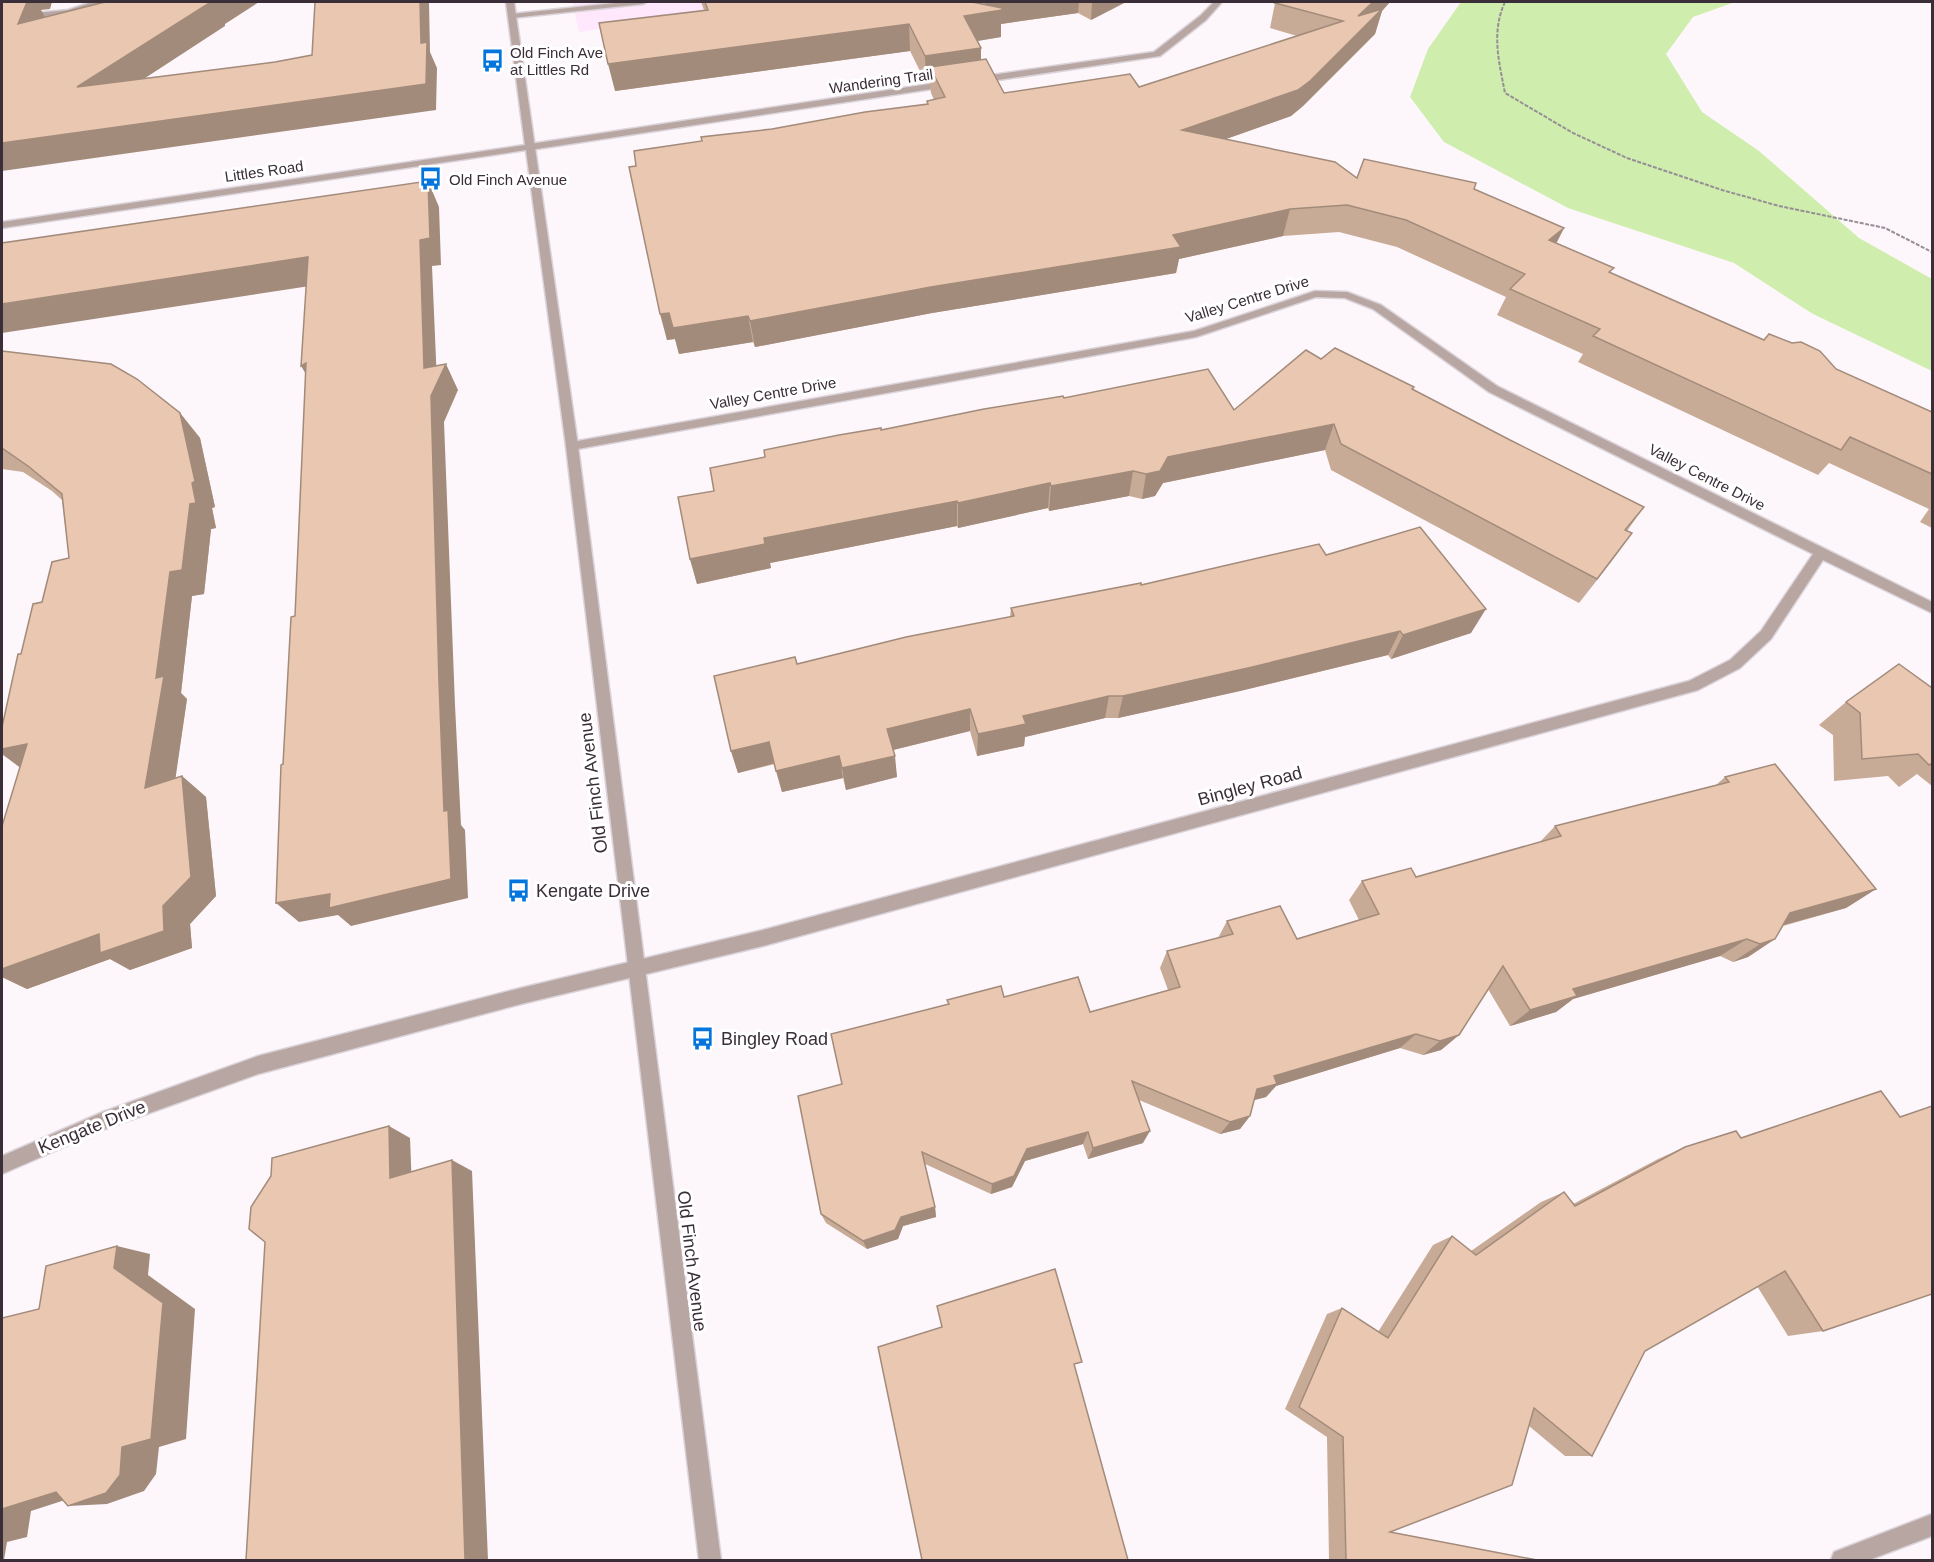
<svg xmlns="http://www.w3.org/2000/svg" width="1934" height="1562" font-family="Arial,sans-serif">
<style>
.built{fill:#ffe8fc}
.green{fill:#cfedad}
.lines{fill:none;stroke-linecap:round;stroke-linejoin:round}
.service-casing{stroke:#dad3d9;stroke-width:3}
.minor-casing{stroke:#dad3d9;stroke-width:3}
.tertiary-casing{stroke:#dad3d9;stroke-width:3}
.path{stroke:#978e96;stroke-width:2;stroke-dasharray:4 1.5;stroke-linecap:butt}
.service{fill:#b8a6a2;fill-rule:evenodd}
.minor{fill:#b8a6a2;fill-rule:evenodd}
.tertiary{fill:#b8a6a2;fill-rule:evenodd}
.wall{fill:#c8ab97}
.shaded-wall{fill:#a38b7b}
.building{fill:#e9c7b0;stroke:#a38b7b;stroke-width:1.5}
.labels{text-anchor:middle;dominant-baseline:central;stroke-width:6;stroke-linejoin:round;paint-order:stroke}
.far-poi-label{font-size:15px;fill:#3a2e39;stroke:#fff;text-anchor:start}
.far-street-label{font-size:15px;fill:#3a2e39;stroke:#fff}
.street-label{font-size:18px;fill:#3a2e39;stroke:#fff}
.poi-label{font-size:18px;fill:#3a2e39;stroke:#fff;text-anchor:start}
</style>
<rect width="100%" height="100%" fill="#fdf7fc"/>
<polygon class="built" points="572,2 801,2 579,32"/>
<polygon class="green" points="1461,2 1735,2 1693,17 1666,54 1702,112 1759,151 1859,238 1932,279 1932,371 1813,314 1734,263 1568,208 1444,142 1410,97 1428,49"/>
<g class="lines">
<defs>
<polygon id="service" points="625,2 647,2 643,4 512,18 508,16 512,14"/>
<g id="minor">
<polygon points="92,2 103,2 69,14 2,21 2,16 68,10"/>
<polygon points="1214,2 1222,2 1206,20 1160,56 978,83 974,80 978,77 1154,52 1200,16"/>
<polygon points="949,81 953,84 952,86 530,150 525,147 530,144"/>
<polygon points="1315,291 1347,292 1381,305 1497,386 1932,602 1932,613 1823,560 1771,639 1740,668 1698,690 763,946 521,1004 258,1074 105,1129 2,1174 2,1156 103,1112 258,1056 521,988 763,930 1689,681 1730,660 1761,631 1813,554 1489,392 1373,309 1345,298 1316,297 1196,337 572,450 566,446 572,442 1194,331"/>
<polygon points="1932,1514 1932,1536 1869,1560 1831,1560 1834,1552"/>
</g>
<polygon id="tertiary" points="506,2 514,2 578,446 721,1560 699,1560 566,446 526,150 2,228 2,222 525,145"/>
</defs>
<use href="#service" class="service-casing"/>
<use href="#minor" class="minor-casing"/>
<use href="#tertiary" class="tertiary-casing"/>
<path class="path" d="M1505,2C1491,32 1499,62 1505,93L1573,133L1627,158L1722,190L1779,206L1885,228L1932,252"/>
<use href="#service" class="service"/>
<use href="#minor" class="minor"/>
<use href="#tertiary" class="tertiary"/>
</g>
<g class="wall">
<polygon points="701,2 972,2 980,3 980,2 1126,2 1091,20 1078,13 1001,24 1001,37 978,41 981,48 981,60 1004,93 1139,87 1297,36 1270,28 1275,3 1277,2 1390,2 1382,11 1375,34 1303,106 1291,116 1226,139 1357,178 1474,189 1564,228 1556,243 1611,273 1764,340 1836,369 1932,412 1932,528 1920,522 1929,509 1829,463 1818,475 1578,362 1583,354 1497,315 1506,297 1397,247 1339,232 1283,236 1179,259 1176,273 932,313 755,347 753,342 679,354 675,339 667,340 636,166 702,141 772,129 927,105 927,101 934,100 931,93 930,83 926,83 910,51 615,91 704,10"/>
<polygon points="2,351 180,413 200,438 215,507 212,508 216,528 211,529 204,594 192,596 181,693 187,699 175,778 182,776 206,797 216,896 190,924 192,948 130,970 110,959 27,989 4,978 20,767 2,754 2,727 21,654 42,602 69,558 62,500 52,491 23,472 2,469"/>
<polygon points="1321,359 1414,387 1413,390 1510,440 1644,507 1627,531 1632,533 1579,603 1331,470 1325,450 1163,483 1155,496 1142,499 1129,496 1049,511 1048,508 958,528 957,526 770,563 771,568 697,584 690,559 714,491 881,430 1064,398 1234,410"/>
<polygon points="1326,555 1471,633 1391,659 1388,655 1240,691 1118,718 1105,718 1025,737 1024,746 977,756 970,731 893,750 897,777 846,790 843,778 782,792 775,764 738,773 731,751 797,664 1010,617 1011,608 1141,585"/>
<polygon points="1932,688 1932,786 1917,774 1899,787 1888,776 1834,781 1833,735 1819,725 1846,702"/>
<polygon points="1725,777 1876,889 1846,908 1783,926 1775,939 1748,957 1733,962 1720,956 1573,999 1556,1012 1510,1026 1488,989 1459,1035 1441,1050 1423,1055 1400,1048 1276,1086 1266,1097 1254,1100 1250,1116 1240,1129 1220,1134 1139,1100 1143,1143 1088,1159 1083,1144 1025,1161 1012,1187 991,1194 925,1164 935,1207 936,1217 903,1226 898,1239 867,1249 826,1223 821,1214 948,1004 947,1000 1004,997 1090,1012 1168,990 1160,968 1167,951 1218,938 1227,921 1297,939 1359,920 1349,900 1362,881 1416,877 1540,842 1555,826 1716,785"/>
<polygon points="1736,1131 1823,1331 1788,1336 1757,1286 1645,1351 1592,1456 1565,1456 1529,1426 1390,1532 1537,1560 1329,1560 1327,1437 1285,1409 1327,1314 1342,1308 1378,1332 1433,1245 1452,1236 1471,1251 1541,1202 1564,1192 1573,1204 1658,1159 1685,1147"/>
</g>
<g class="shaded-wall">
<polygon points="2,2 52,2 50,9 41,10 46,19 35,50"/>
<polygon points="211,2 259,2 225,24 225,26 93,112 77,87"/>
<polygon points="420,2 429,2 430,52 437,68 436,110 2,171 2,143 421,43"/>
<polygon points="985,2 1079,2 1078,13 1001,24 1001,37 964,43 964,16 984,13"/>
<polygon points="1092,2 1126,2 1091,20"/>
<polygon points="1373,2 1390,2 1382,11 1375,34 1303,106 1291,116 1178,156 1182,130"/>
<polygon points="909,24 910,51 615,91 608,64"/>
<polygon points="981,48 981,75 930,67 930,83 926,83 925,56"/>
<polygon points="428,181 439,207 441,265 432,266 437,383 446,364 458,390 444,422 455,705 461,825 465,830 468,898 351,926 338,915 299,922 276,903 444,811 424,368 420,240"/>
<polygon points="1290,209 1283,236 1179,259 1176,273 932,313 755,347 750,321 1173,235"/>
<polygon points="1564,228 1551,254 1549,240"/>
<polygon points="308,257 323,284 2,333 2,304"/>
<polygon points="669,313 748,316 753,342 679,354 675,339 667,340 660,314"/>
<polygon points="306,363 317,392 301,366"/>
<polygon points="180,413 200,438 215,507 212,508 216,528 211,529 204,594 192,596 181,693 187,699 171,809 145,788 156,678 170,572 190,504 192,483"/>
<polygon points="1334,424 1325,450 1163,483 1155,496 1142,499 1146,474 1168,457"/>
<polygon points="1133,471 1129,496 1049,511 1051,486"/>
<polygon points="1050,483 1048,508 958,528 958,503"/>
<polygon points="957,501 957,526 770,563 771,568 697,584 690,559 764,538"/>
<polygon points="1632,533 1614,558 1579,603 1597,579"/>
<polygon points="1486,609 1471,633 1391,659 1403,635"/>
<polygon points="1400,631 1388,655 1240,691 1118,718 1123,696"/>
<polygon points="1109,696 1105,718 1025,737 1024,746 977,756 978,734 1023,716"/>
<polygon points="970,709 970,731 889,751 887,729"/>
<polygon points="769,742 775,763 738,773 731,751"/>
<polygon points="27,744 26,772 2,754 2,749"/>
<polygon points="839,756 843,778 782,792 776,771"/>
<polygon points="895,756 897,777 846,790 842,768"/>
<polygon points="182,776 206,797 216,896 190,924 192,948 130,970 110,959 27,989 4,978 2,978 2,956 163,906"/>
<polygon points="1876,889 1846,908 1762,931 1790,913"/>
<polygon points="1747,939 1720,956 1573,999 1556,1012 1510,1026 1530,1010 1573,989"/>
<polygon points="1775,939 1748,957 1733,962 1760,944"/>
<polygon points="1416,1034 1400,1048 1276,1086 1266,1097 1247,1102 1257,1089 1274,1076"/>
<polygon points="1459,1035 1441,1050 1423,1055 1440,1041"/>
<polygon points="1250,1116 1240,1129 1220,1134 1230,1122"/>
<polygon points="389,1126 410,1138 412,1189 390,1178"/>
<polygon points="1150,1131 1143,1143 1088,1159 1093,1148"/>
<polygon points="1088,1132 1083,1144 1025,1161 1012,1187 991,1194 992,1184 1027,1149"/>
<polygon points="452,1160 472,1171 488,1560 465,1560"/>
<polygon points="935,1207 936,1217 903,1226 898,1239 867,1249 863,1241 901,1217"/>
<polygon points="117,1246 150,1254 148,1275 195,1309 186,1439 159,1447 156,1474 144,1491 107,1504 68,1506 114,1268"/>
<polygon points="96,1490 31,1511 27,1537 7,1542 4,1560 2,1560 2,1509 56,1492"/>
</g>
<g class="building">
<polygon points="2,2 27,2 18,24 105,2 211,2 77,87 275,62 312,55 315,2 420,2 421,43 427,42 426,84 2,143"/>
<polygon points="705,2 972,2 1002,8 1002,10 964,16 981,48 925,56 909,24 608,64 599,23 708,10"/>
<polygon points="1277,2 1373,2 1358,16 1382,9 1310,81 1298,90 1182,130 1335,162 1357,178 1364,159 1476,183 1474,189 1564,228 1549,240 1614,268 1609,272 1764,340 1769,334 1792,343 1801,342 1820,351 1836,369 1932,412 1932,474 1850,437 1841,450 1593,336 1600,329 1510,289 1525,274 1406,220 1347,205 1290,209 1173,235 1181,247 931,287 750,321 748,316 673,328 669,313 660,314 629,167 636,166 634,151 702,141 701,137 772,129 865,112 928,104 927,101 945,97 930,67 986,59 1004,93 1130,74 1139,87 1343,21 1275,3"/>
<polygon points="428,181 430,238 420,240 424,368 446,364 431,396 439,682 444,811 448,810 451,879 329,908 330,894 276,903 281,765 283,764 291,617 295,616 306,363 301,366 308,257 2,304 2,243"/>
<polygon points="1335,348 1414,387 1412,389 1510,440 1644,507 1625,530 1632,533 1597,579 1341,444 1334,424 1168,457 1160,471 1146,474 1133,471 1051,486 1050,483 958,503 957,501 764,538 765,544 690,559 678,497 714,491 710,468 765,457 764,450 839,435 881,428 881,430 984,409 1063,396 1064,398 1208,369 1234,410 1306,350 1321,359"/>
<polygon points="2,351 111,364 137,379 180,413 195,481 192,483 196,503 190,504 182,570 170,572 156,678 164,676 145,788 182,776 191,877 163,906 164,931 100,953 99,934 2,969 2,826 27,744 2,749 2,727 18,654 21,654 33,604 42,602 52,562 69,558 62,494 28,466 2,448"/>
<polygon points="1420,527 1486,609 1403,635 1400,631 1248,668 1123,696 1109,696 1023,716 1026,724 978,734 970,709 887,729 895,756 842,768 839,756 776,771 769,742 731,751 714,676 795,657 797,664 906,637 1014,616 1011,608 1141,583 1141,585 1319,544 1326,555"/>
<polygon points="1899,664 1932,688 1932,763 1929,765 1918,754 1862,759 1860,713 1846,702"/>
<polygon points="1775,764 1876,889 1790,913 1775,939 1760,944 1747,939 1573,989 1577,996 1530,1010 1503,966 1459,1035 1440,1041 1416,1034 1274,1076 1277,1084 1257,1089 1250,1116 1230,1122 1132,1081 1150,1131 1093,1148 1088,1132 1027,1149 1014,1176 992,1184 922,1152 935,1207 901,1217 895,1230 863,1241 821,1214 798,1096 842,1084 831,1034 949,1004 947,1000 1001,986 1004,997 1078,977 1090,1012 1180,987 1167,951 1233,934 1227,921 1280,906 1297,939 1379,914 1362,881 1411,868 1416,877 1561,836 1555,826 1729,782 1725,777"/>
<polygon points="1881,1091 1900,1117 1932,1106 1932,1294 1823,1331 1785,1271 1645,1351 1592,1456 1534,1408 1512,1485 1390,1532 1537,1560 1346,1560 1343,1437 1299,1407 1342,1308 1388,1338 1452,1236 1476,1255 1564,1192 1575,1206 1685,1147 1736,1131 1741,1138"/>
<polygon points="389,1126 390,1178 452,1160 465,1560 246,1560 265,1242 249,1229 251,1207 271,1176 272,1158"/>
<polygon points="117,1246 114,1268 163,1303 151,1439 122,1447 120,1475 106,1493 68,1506 56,1492 2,1509 2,1318 39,1309 46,1266"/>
<polygon points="1055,1269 1082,1362 1074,1364 1128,1560 922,1560 878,1347 942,1327 937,1306"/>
</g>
<defs>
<symbol id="bus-bare" viewBox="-9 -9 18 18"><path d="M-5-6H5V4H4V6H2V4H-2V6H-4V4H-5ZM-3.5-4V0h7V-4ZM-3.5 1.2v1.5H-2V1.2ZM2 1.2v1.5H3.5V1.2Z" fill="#0375dc" stroke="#fff" stroke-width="2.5" paint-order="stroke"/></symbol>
</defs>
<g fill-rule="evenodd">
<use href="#bus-bare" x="476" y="44" width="33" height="33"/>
<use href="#bus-bare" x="414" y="162" width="33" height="33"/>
<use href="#bus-bare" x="502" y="874" width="33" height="33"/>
<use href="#bus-bare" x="686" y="1022" width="33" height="33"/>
</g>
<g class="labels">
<g class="far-poi-label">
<text x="510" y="52">Old Finch Ave<tspan x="510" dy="17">at Littles Rd</tspan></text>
<text x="449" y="179">Old Finch Avenue</text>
</g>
<g class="far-street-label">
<text transform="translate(881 81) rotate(-8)">Wandering Trail</text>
<text transform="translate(264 171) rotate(-8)">Littles Road</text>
<text transform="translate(1247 299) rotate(-17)">Valley Centre Drive</text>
<text transform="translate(773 393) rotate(-10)">Valley Centre Drive</text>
<text transform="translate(1707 477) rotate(27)">Valley Centre Drive</text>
</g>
<g class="street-label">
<text transform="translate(593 783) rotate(-97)">Old Finch Avenue</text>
<text transform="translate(1250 786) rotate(-15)">Bingley Road</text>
<text transform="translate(92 1127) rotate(-22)">Kengate Drive</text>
<text transform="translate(692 1261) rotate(83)">Old Finch Avenue</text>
</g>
<g class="poi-label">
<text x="536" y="891">Kengate Drive</text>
<text x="721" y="1039">Bingley Road</text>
</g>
</g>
<rect width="1934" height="1562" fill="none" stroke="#3a2e39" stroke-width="6"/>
</svg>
